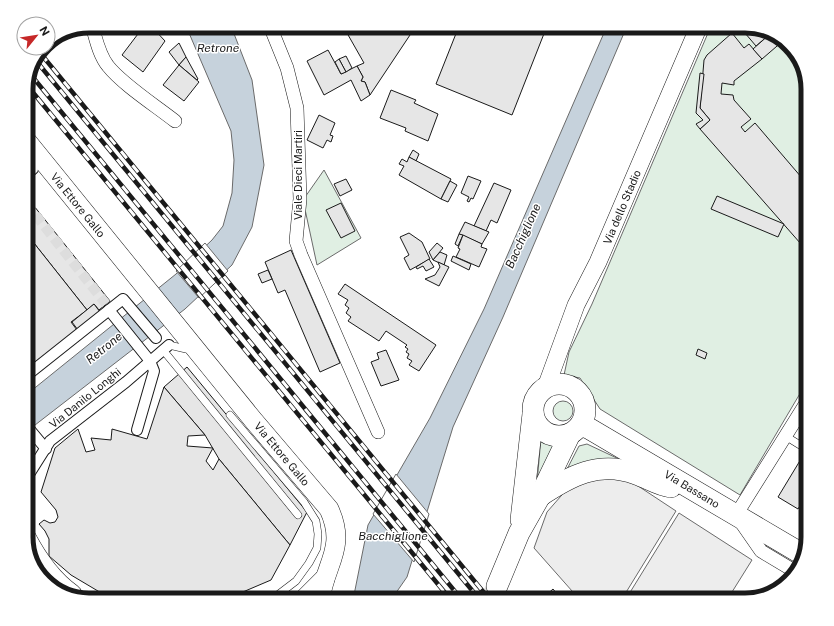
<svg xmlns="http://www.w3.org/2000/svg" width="834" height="626" font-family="'Public Sans',sans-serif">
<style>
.green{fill:#e0efe3;stroke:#6a6a6a}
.parking{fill:#ededed;stroke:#6a6a6a}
.water{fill:#c6d2dc;stroke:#6a6a6a}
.pier{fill:#fff;stroke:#6a6a6a}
.building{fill:#e6e6e6;stroke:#1a1a1a}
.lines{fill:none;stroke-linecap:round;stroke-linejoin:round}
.pedestrian-tunnel{stroke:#ddd;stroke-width:10;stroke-dasharray:10 5;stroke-linecap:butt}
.primary-tunnel{stroke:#ddd;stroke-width:21;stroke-dasharray:21 10;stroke-linecap:butt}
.service-casing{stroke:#1a1a1a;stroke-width:8}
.pedestrian-casing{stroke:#1a1a1a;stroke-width:12}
.minor-casing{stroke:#1a1a1a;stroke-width:14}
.tertiary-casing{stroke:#1a1a1a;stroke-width:18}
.secondary-casing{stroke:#1a1a1a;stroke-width:20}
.primary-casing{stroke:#1a1a1a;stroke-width:22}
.service{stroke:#fff;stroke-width:7}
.pedestrian{stroke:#fff;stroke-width:10}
.minor{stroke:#fff;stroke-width:13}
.tertiary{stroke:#fff;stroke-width:17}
.secondary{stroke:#fff;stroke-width:19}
.primary{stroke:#fff;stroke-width:21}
.rail-casing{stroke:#1a1a1a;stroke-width:4.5}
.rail{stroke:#fff;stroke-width:3;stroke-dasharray:9;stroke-linecap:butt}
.labels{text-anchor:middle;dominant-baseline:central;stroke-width:3;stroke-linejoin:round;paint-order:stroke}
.street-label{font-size:11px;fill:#1a1a1a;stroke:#fff}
.water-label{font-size:12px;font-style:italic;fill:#1a1a1a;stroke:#fff}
.rim{fill:none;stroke:#1a1a1a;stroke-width:5}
</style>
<rect width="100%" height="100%" fill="#fff"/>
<g class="green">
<polygon points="711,26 745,26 784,39 802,61 808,89 808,380 740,495 600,409 580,378 564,375 569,352 592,304"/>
<polygon points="324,170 361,238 317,265 303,200"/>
<circle cx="563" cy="411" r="10"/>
<polygon points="541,438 556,445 536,494"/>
<polygon points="587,444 621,460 565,473 579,446"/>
</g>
<g class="parking">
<polygon points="598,477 629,480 676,511 625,594 635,600 580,600 534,548 547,512 568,488"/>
<polygon points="679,513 752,560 727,600 639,600 629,594"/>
</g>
<g class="water">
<polygon points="186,26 231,26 252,80 264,165 252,227 232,265 185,309 26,432 26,395 176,274 212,240 223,226 232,193 234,160 231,131"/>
<polygon points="607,26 627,26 503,317 453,427 407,577 391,600 353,600 368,525 430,418 484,309"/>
</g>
<g class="pier">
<polygon points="205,243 228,271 199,298 176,271"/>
<polygon points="396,474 429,514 414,562 373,514"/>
</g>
<g class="building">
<polygon points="113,26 126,26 121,33"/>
<polygon points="144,26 151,26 165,41 143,72 122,55"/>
<polygon points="343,26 416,26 370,95 365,82 361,81 363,77 357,66 364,63"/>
<polygon points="459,26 547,26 512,115 436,84"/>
<polygon points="739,26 745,26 770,34 756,46"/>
<polygon points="732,33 744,48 749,44 762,59 734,81 734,85 722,83 721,94 733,95 734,100 751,119 741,127 745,132 755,123 808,185 808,198 805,201 808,204 808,252 700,129 710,120 700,108 704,60 707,55"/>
<polygon points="770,34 784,40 762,59 753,49"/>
<polygon points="179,43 186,57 179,65 169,52"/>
<polygon points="328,50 341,74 357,66 363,77 361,81 365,82 370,95 361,101 351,80 324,95 307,61"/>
<polygon points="346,56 352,68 346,72 339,59"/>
<polygon points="186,57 198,79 197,80 179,65"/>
<polygon points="339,59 346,72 341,74 335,62"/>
<polygon points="179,65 199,82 184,101 163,85"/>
<polygon points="700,73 704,74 700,108 710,120 700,129 696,124 703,120 696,113"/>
<polygon points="391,90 416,100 414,103 438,114 428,141 405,131 406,128 380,118"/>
<polygon points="319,115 335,123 330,135 333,136 331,142 327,140 323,148 307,140"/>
<polygon points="413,150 419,154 416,161 409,157"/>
<polygon points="409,157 451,179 441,199 399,175 404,166 399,164 402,159 407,162"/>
<polygon points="468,176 481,181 473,199 471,198 469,202 467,201 469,197 461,193"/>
<polygon points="346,179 352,190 340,196 334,184"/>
<polygon points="450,181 457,185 448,202 441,199"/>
<polygon points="494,183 511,190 497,223 491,220 486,231 474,226"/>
<polygon points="26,196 110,301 99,310 94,304 87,310 26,233"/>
<polygon points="717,196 784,224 778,237 711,209"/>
<polygon points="341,203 355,231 341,238 326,210"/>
<polygon points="465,222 489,232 482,244 459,234"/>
<polygon points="26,233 87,310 71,322 77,330 26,371"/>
<polygon points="409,233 422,242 430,259 410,270 404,258 409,255 400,237"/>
<polygon points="459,234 463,235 458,246 455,244"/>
<polygon points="463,235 482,244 481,247 487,249 479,267 456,257 460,249 458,248"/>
<polygon points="437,243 443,248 433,260 429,252"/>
<polygon points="291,250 340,363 320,372 285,290 278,293 265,262"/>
<polygon points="440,252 447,255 444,265 433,260"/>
<polygon points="453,256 471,264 469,270 451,261"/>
<polygon points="429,259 434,267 426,271 423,266 417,269 416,267"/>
<polygon points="438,262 449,267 439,286 425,279 435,275 440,267"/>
<polygon points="268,270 272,279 262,283 258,274"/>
<polygon points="345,284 436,345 419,371 409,365 412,361 407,358 409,354 406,352 408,349 405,347 407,345 386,331 379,341 348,321 351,317 346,313 349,308 345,305 348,300 338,294"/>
<polygon points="94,304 100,312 78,330 72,322"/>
<polygon points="698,349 707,353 705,359 696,355"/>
<polygon points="386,350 399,380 381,386 371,362 379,359 377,353"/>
<polygon points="187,367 307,512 290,545 219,459 205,435 164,387"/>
<polygon points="164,387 205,435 188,436 187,446 213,448 206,461 213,470 219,459 290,545 271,580 224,600 119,600 108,597 71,575 49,556 49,539 45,531 39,524 44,520 50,523 55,522 58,517 56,510 41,492 55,448 78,429 86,452 95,450 91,438 111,440 112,429 147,439"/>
<polygon points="804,454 808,457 808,492 798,509 778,497"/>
<polygon points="553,589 562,600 543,600 542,599"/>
<polygon points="740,592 746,595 743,600 735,600"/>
</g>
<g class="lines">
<polyline class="pedestrian-tunnel" points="26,203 106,304"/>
<polyline class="primary-tunnel" points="491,600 497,586"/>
<defs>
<g id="service">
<polyline points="169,345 186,349 190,346"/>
<polyline points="163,350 298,515"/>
<polyline points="230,415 304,502 316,521 318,534 317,548 309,563 296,581 271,600"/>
<polyline points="787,437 808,450"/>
</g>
<g id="pedestrian">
<polyline points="26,175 33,169"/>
<polyline points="109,310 150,361 154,371 137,430"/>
<polyline points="26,376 123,299 156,338"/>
<polyline points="26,425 46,449"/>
<polyline points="26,479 50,441 126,382 169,345"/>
</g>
<g id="minor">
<path d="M92,26C96,39 99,55 108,66C122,84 156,106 175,121"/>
<polyline points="270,26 287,68 297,108 300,199 296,241 301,255 378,432"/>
<polyline points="796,572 761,551 736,515 808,400"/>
</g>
<polyline id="tertiary" points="546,387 576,305 598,262 699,26"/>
<g id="secondary">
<path d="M26,140L254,421L329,509C347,548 325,563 320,600"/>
<path d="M26,537C37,558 52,580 72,594"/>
<polyline points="303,600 325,578"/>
</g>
<g id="primary">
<circle cx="559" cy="410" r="26"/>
<polyline points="581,425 590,429 802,554"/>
<path d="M540,496C570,476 599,460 636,474C648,478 658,485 671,487"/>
<polyline points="521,520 533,414"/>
<polyline points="497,586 519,533 540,496 570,434"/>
</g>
</defs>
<use href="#service" class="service-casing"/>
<use href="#pedestrian" class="pedestrian-casing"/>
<use href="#minor" class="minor-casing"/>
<use href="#tertiary" class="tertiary-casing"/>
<use href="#secondary" class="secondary-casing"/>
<use href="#primary" class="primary-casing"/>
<use href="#service" class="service"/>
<use href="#pedestrian" class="pedestrian"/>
<use href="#minor" class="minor"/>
<use href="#tertiary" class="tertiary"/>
<use href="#secondary" class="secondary"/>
<use href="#primary" class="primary"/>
<defs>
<g id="rail">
<polyline points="41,54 490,600"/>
<polyline points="37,62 480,600"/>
<polyline points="31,75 462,600"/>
<polyline points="26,84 451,600"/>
</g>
</defs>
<use href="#rail" class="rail-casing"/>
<use href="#rail" class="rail"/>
</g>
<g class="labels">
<g class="street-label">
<text transform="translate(298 175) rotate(-90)">Viale Dieci Martiri</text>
<text transform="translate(78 205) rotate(51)">Via Ettore Gallo</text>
<text transform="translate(622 207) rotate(-67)">Via dello Stadio</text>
<text transform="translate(85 398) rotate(-39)">Via Danilo Longhi</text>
<text transform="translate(282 454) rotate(50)">Via Ettore Gallo</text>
<text transform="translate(692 489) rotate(31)">Via Bassano</text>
</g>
<g class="water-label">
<text x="218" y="48">Retrone</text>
<text transform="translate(523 236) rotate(-66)">Bacchiglione</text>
<text transform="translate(104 348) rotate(-39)">Retrone</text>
<text x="393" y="536">Bacchiglione</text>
</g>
</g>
<path d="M0 0H834V626H0ZM89 33H745A56 56 0 0 1 801 89V537A56 56 0 0 1 745 593H89A56 56 0 0 1 33 537V89A56 56 0 0 1 89 33Z" fill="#fff" fill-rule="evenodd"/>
<path class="rim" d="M89 33H745A56 56 0 0 1 801 89V537A56 56 0 0 1 745 593H89A56 56 0 0 1 33 537V89A56 56 0 0 1 89 33Z"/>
<g transform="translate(36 36) rotate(60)"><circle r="19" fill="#ffffff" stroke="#a3a3a3"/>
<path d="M0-3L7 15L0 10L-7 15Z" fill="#c62828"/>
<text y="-6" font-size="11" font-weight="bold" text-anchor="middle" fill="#1a1a1a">N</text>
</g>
</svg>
